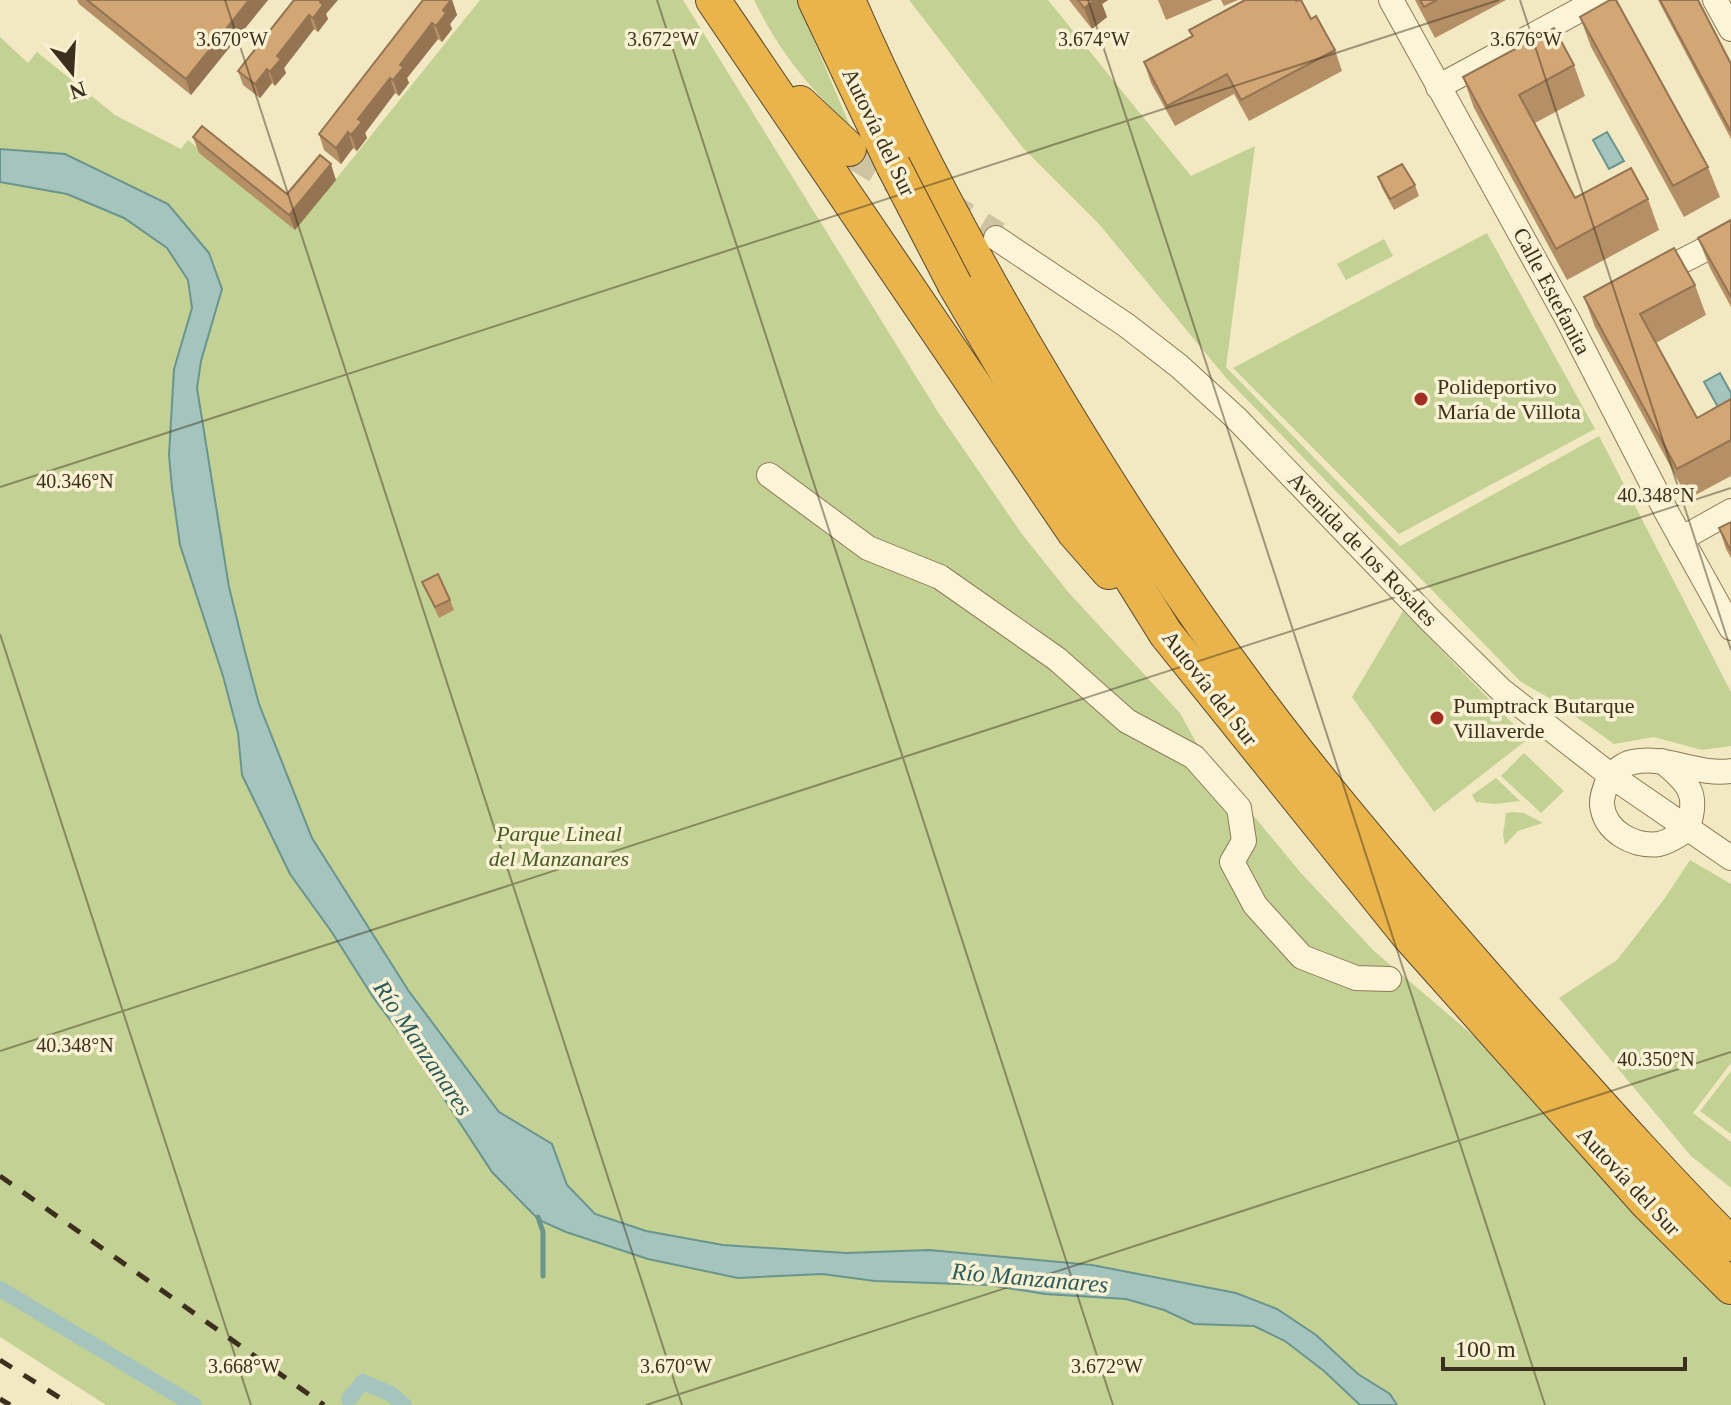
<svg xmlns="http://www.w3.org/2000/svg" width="1731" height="1405" font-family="'Times New Roman',serif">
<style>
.green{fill:#c4d195}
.water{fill:#a5c4be;stroke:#6a948e;stroke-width:2}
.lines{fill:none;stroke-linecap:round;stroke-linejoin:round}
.stream{stroke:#6a948e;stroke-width:5}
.canal{stroke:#a5c4be;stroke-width:16}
.highway-tunnel{stroke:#cec4a1;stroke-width:34;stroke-dasharray:34 17;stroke-linecap:butt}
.minor-casing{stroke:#8e7a57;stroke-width:26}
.highway-casing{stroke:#5b472c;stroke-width:36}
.minor{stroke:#fcf4d6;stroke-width:24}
.highway{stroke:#e9b44c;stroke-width:34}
.rail{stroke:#3c2f1d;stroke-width:5;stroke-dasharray:14 14;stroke-linecap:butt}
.highway-bridge-casing{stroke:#5b472c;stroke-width:36;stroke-linecap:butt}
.highway-bridge{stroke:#e9b44c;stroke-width:34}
.wall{fill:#b58f65}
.shaded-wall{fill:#947452}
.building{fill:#d3a675;stroke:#947452;stroke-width:2}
.ticks{fill:none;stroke:#3c2f1d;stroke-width:2;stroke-opacity:0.45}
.poi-dot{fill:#a22e22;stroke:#f9f1d3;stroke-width:3}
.labels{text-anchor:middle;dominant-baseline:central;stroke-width:7;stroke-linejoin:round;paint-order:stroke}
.street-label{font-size:22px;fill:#3c2f1d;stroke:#f9f1d3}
.poi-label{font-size:22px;fill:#3c2f1d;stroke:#f9f1d3;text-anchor:start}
.park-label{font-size:22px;font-style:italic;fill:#465b22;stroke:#f9f1d3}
.water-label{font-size:24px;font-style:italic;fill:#2b5b5d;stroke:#f9f1d3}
.ticks-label{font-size:20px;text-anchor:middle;fill:#3c2f1d;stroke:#f9f1d3;stroke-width:7;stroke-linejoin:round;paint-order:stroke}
</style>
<rect width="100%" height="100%" fill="#f2e9c2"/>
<g class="green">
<polygon points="480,0 683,0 938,412 1022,534 1069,593 1180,713 1202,753 1300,872 1374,951 1502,1060 1731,1300 1731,1405 106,1405 0,1337 0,37 28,63 37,52 115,115 181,149 188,140 295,230"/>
<path d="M754,0H797L850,126C807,86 780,53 754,0Z"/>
<polygon points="909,0 1048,0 1191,176 1255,146 1226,367 1400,546 1599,436 1731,692 1731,746 1702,750 1654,737 1614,744 1551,699 1521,682 1227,379 1099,224 1023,148"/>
<polygon points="1487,233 1595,429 1399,534 1233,368"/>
<polygon points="1384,239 1393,256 1346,280 1337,264"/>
<polygon points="1403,611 1528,739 1434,812 1352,697"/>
<polygon points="1524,753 1564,791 1541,813 1501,776"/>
<polygon points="1496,778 1520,801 1495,804 1476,802 1472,795"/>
<polygon points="1512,812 1524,813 1543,823 1518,831 1505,845 1503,835 1506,813"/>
<polygon points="1690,860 1731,884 1731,1063 1693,1113 1731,1142 1731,1188 1691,1156 1559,998 1617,960 1665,898"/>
<polygon points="1731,1071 1731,1134 1700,1111"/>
</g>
<g class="water">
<polygon points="1607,132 1624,161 1609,169 1593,140"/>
<polygon points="0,149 65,154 168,204 209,253 222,289 201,361 197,388 229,587 244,648 259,704 312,838 408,990 499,1112 552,1144 567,1185 595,1214 646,1231 723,1245 846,1253 929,1250 1092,1265 1236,1293 1277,1309 1316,1335 1358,1374 1390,1394 1397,1405 1360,1405 1324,1371 1285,1341 1254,1326 1194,1324 1164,1310 1126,1299 1045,1294 989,1285 875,1281 822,1274 738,1278 648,1259 566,1232 539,1220 492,1172 411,1048 373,997 331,931 290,874 242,775 238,733 223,676 180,545 172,488 169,455 174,369 192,308 188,280 167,248 124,218 67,194 0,182"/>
<polygon points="1720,373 1731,393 1731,399 1718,407 1704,382"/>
</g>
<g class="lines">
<polyline class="stream" points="538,1217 543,1232 543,1276"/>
<g class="canal">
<polyline points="0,1289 194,1405"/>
<polyline points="349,1399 363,1382 391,1394 404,1405"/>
</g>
<polyline class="highway-tunnel" points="849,149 996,238"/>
<defs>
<g id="minor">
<polyline points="1391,0 1568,320 1667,513 1731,628"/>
<polyline points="1715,0 1731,29"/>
<polyline points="1438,87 1598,0"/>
<polyline points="996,238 1126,325 1179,366 1236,418 1431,621 1501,690 1610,775 1731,858"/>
<polyline points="1655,275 1731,236"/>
<polyline points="769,475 868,548 940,577 1057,659 1127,721 1194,757 1239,808 1244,841 1232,862 1255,905 1302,957 1356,978 1389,979"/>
<polyline points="1681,539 1731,511"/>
<path d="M1662,761C1689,783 1700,794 1687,830C1678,835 1669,842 1659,844C1634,847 1605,832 1602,805C1601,796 1607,783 1610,775C1617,770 1625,763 1633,762C1666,755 1698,776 1731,771"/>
</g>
<g id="highway">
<polyline points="713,0 1074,532 1109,572"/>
<polyline points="815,0 893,165"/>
<path d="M848,0C907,137 978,268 1055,396C1129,519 1209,640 1298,753C1371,845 1449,935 1527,1023C1594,1098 1660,1173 1731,1244"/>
<polyline points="800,103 849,149"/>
<polyline points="955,285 1073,485 1166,634 1408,935 1646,1202 1731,1287"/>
</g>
</defs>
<use href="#minor" class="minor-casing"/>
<use href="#highway" class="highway-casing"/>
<use href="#minor" class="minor"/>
<use href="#highway" class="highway"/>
<g class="rail">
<polyline points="0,1176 324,1405"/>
<polyline points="0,1360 71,1405"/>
<polyline points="0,1399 10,1405"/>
</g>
<defs>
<polyline id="highway-bridge" points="893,165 955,285"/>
</defs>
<use href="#highway-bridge" class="highway-bridge-casing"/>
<use href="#highway-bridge" class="highway-bridge"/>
</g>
<g class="wall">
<polygon points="77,0 268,0 191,95 79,4"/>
<polygon points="294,0 326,14 328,19 318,32 314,29 284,68 286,73 275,86 272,83 260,98 243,85 238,71"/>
<polygon points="423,0 452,0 457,15 450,24 452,29 442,42 438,39 407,78 409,83 399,96 395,93 365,133 367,138 357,151 353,148 341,164 324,150 319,134"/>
<polygon points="1069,0 1108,0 1102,4 1107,17 1092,29"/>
<polygon points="1158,0 1213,0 1166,20"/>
<polygon points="1221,0 1238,0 1224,6"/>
<polygon points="1415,0 1506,0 1435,38"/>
<polygon points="1658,0 1698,0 1731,64 1731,139"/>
<polygon points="1580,17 1708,167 1720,197 1684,217 1591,47"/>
<polygon points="1311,19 1335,50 1342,71 1249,121 1234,94 1175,126 1151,83 1144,62 1192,36 1189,30"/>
<polygon points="1574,65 1585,96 1535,123 1575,198 1648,199 1659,230 1567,280 1474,108 1463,77"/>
<polygon points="193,137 287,194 336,180 295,230 199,153"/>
<polygon points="1378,177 1415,185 1419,196 1394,210 1382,188"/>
<polygon points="1731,220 1731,307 1710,268 1698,238"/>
<polygon points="1695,285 1706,315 1656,343 1697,418 1731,399 1731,476 1688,499 1595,327 1584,297"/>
<polygon points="1731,522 1731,558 1726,549 1719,528"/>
<polygon points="422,582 450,600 454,610 439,618"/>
</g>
<g class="shaded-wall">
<polygon points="249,0 268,0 191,95 186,79"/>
<polygon points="321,0 338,0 326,14 328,19 318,32 313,18"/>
<polygon points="451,0 452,0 457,15 450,24 452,29 442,42 436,26 443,10"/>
<polygon points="1095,0 1108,0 1102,4 1107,17 1092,29 1084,8"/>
<polygon points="309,15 314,29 284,68 286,73 275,86 270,72 277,56"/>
<polygon points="432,23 438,39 407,78 409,83 399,96 393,80 400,65"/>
<polygon points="267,69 272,83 260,98 255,84"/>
<polygon points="390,78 395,93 365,133 367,138 357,151 351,135 358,119"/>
<polygon points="348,132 353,148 341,164 336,148"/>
<polygon points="331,164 336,180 295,230 289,215"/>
</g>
<g class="building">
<polygon points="87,0 249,0 186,79"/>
<polygon points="294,0 321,0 320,2 323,5 313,18 309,15 277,56 281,59 270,72 267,69 255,84 238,71"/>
<polygon points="423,0 451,0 443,10 446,13 436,26 432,23 400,65 404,67 393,80 390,78 358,119 362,122 351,135 348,132 336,148 319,134"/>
<polygon points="1078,0 1095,0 1084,8"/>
<polygon points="1245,0 1295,0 1296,1 1301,0 1311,19 1316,16 1335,50 1241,100 1227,74 1167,106 1144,62 1193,36 1189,30"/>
<polygon points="1420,0 1437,0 1424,7"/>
<polygon points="1610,0 1616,0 1708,167 1673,186 1580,17"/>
<polygon points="1660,0 1698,0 1731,64 1731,132"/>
<polygon points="1554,28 1574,65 1519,95 1575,198 1631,168 1648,199 1556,249 1463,77"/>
<polygon points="202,126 287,194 320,155 331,164 289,215 193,137"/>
<polygon points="1402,164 1415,185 1390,199 1378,177"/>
<polygon points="1731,220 1731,297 1698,238"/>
<polygon points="1674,248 1695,285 1640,314 1697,418 1731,399 1731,440 1677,469 1584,297"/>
<polygon points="1731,522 1731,551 1719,528"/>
<polygon points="438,574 450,600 435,607 422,582"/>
</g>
<path class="ticks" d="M225,0L682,1405M657,0L1113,1405M1088,0L1545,1405M1520,0L1731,650M0,487L1499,0M0,634L251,1405M0,1051L1731,488M646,1405L1731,1052"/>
<g class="poi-dot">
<circle cx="1421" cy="399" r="8"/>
<circle cx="1437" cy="718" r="8"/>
</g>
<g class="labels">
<g class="street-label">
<text transform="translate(879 132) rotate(64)">Autovía del Sur</text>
<text transform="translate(1552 291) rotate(62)">Calle Estefanita</text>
<text transform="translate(1363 549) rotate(46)">Avenida de los Rosales</text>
<text transform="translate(1210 688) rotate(52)">Autovía del Sur</text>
<text transform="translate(1629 1181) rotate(47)">Autovía del Sur</text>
</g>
<g class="poi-label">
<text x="1437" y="386">Polideportivo<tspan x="1437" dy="25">María de Villota</tspan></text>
<text x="1453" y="705">Pumptrack Butarque<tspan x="1453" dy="25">Villaverde</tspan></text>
</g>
<g class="park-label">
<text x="559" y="833">Parque Lineal<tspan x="559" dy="25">del Manzanares</tspan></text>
</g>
<g class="water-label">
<text transform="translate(423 1048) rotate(56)">Río Manzanares</text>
<text transform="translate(1030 1278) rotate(5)">Río Manzanares</text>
</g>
</g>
<g class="ticks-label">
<text x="232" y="46">3.670°W</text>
<text x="663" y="46">3.672°W</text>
<text x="1094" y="46">3.674°W</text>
<text x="1526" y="46">3.676°W</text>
<text x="75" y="488">40.346°N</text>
<text x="1656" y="502">40.348°N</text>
<text x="75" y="1052">40.348°N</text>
<text x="1656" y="1066">40.350°N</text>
<text x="244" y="1373">3.668°W</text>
<text x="676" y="1373">3.670°W</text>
<text x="1107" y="1373">3.672°W</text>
</g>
<g transform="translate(72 72) rotate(162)" stroke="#f9f1d3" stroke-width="6" paint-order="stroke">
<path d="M0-6L14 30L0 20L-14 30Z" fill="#3c2f1d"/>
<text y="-12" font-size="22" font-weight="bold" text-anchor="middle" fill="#3c2f1d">N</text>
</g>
<path d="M1443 1357v12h242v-12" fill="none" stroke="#3c2f1d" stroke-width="4"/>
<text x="1455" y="1357" font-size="24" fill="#3c2f1d" stroke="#f9f1d3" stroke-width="6" paint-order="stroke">100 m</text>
</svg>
